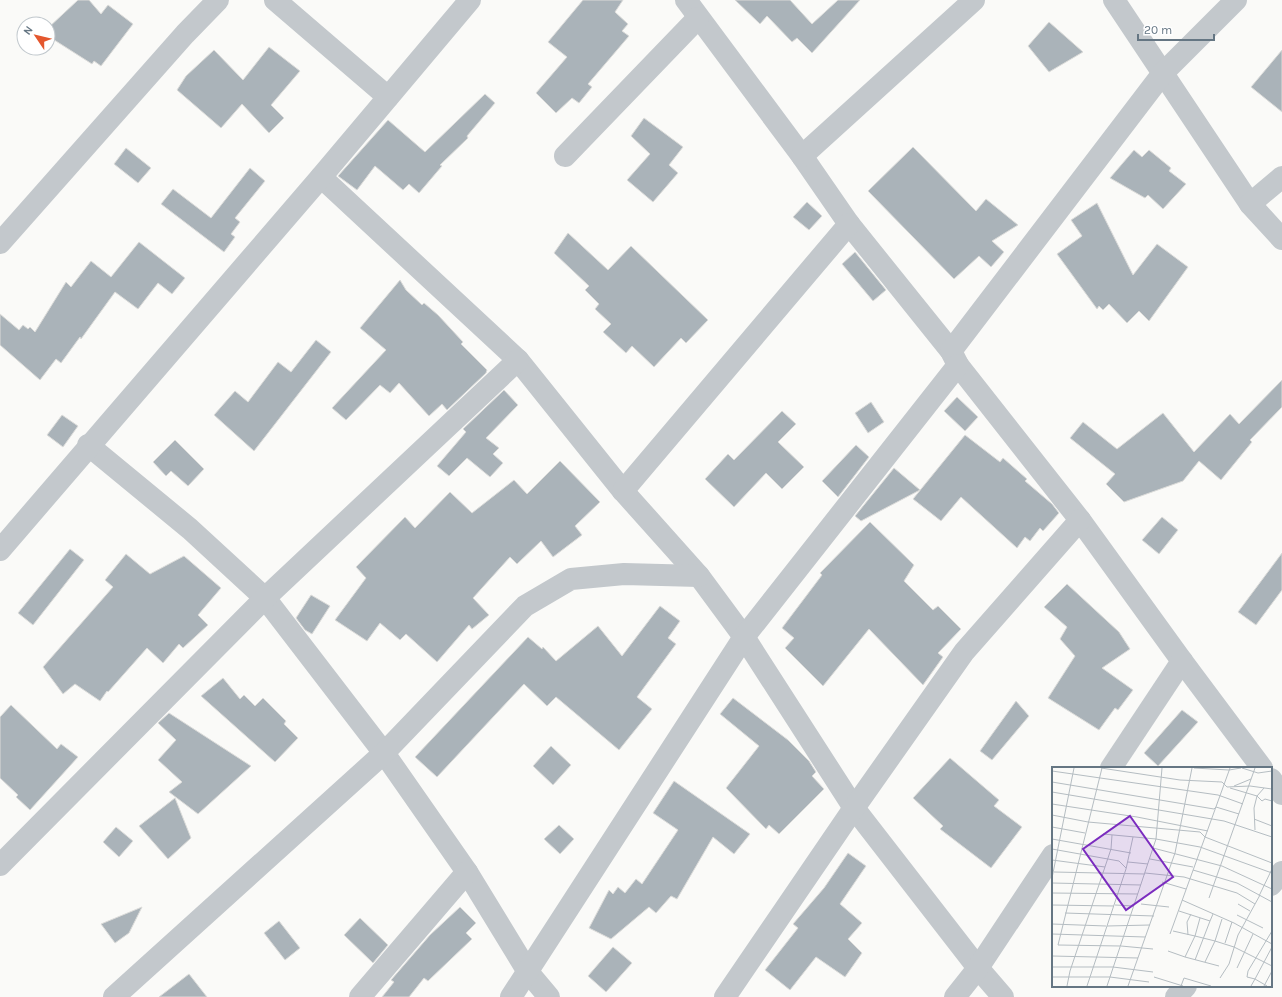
<svg xmlns="http://www.w3.org/2000/svg" width="1282" height="997" font-family="Karla,sans-serif">
<style>
.building{fill:#aab3b9;stroke:#dcdcda}
.lines{fill:none;stroke-linecap:round;stroke-linejoin:round}
.street{stroke:#c3c8cc;stroke-width:22}
.inset-road{fill:none;stroke:#b5bdc2;stroke-width:1}
.view{fill:#7b2cbf;fill-opacity:0.15;stroke:#7b2cbf;stroke-width:2}
.inset-edge{fill:none;stroke:#657683;stroke-width:2}
</style>
<rect width="100%" height="100%" fill="#fafaf8"/>
<g class="building">
<polygon points="78,0 89,0 101,14 108,5 133,24 101,66 94,61 92,64 48,36 48,28"/>
<polygon points="583,0 623,0 615,12 628,24 622,31 629,36 588,84 592,87 579,103 572,98 556,113 536,93 567,57 548,42"/>
<polygon points="735,0 790,0 812,24 838,0 860,0 812,53 797,38 792,42 767,16 760,24"/>
<polygon points="1049,22 1083,52 1049,72 1028,46"/>
<polygon points="269,47 300,71 271,105 284,118 269,133 242,104 221,128 177,90 186,76 214,50 243,80"/>
<polygon points="1282,50 1282,112 1251,87"/>
<polygon points="485,94 495,103 467,136 468,138 440,165 442,166 419,193 409,184 403,190 375,166 357,190 338,176 388,120 425,152"/>
<polygon points="644,118 683,147 669,165 678,173 653,202 627,180 650,154 631,136"/>
<polygon points="913,147 976,211 986,199 1018,225 992,241 1004,252 991,267 979,256 954,279 868,191"/>
<polygon points="126,148 151,168 138,183 114,164"/>
<polygon points="1134,150 1142,157 1149,150 1171,168 1169,171 1186,184 1163,209 1148,195 1145,198 1110,178"/>
<polygon points="250,168 265,181 235,218 240,222 231,234 235,237 224,252 161,204 173,189 211,218"/>
<polygon points="807,202 822,216 809,230 793,217"/>
<polygon points="1097,203 1133,275 1157,244 1188,267 1149,321 1139,311 1127,323 1109,304 1103,310 1099,306 1097,309 1057,254 1082,236 1071,220"/>
<polygon points="568,233 608,270 631,246 708,320 686,343 681,338 654,367 632,346 626,353 603,332 611,324 595,309 599,304 585,290 589,286 554,253"/>
<polygon points="139,242 185,278 172,294 158,283 138,309 115,292 81,339 80,337 61,363 56,359 40,380 0,345 0,314 19,330 23,325 28,329 30,327 35,332 66,282 71,287 91,261 111,277"/>
<polygon points="855,252 886,290 873,301 842,264"/>
<polygon points="400,280 406,290 422,305 424,303 438,315 463,342 461,344 487,370 486,373 447,410 442,404 429,416 399,383 390,393 380,385 346,420 332,408 386,350 360,328"/>
<polygon points="316,340 331,352 254,451 214,415 235,391 248,402 278,362 291,372"/>
<polygon points="1282,380 1282,407 1250,440 1252,442 1221,480 1199,461 1183,481 1124,502 1106,484 1115,474 1070,438 1083,422 1117,449 1163,413 1194,452 1230,414 1239,424"/>
<polygon points="504,390 518,405 486,438 499,448 493,454 503,463 490,477 467,458 449,476 437,466 466,432 463,429"/>
<polygon points="957,397 978,417 965,431 944,411"/>
<polygon points="871,402 884,422 868,433 855,413"/>
<polygon points="782,411 796,424 778,442 804,467 782,489 766,473 734,507 705,479 728,454 734,460"/>
<polygon points="62,415 78,426 63,447 47,435"/>
<polygon points="965,435 1000,462 1003,458 1027,479 1025,481 1052,504 1059,513 1043,531 1040,528 1030,541 1025,537 1017,548 961,497 941,521 913,499"/>
<polygon points="175,440 204,469 188,486 171,471 166,476 153,462"/>
<polygon points="856,445 869,457 838,497 822,481"/>
<polygon points="560,461 600,502 575,526 582,535 553,557 541,541 517,564 510,557 473,598 489,615 472,629 469,625 437,662 406,634 400,640 380,623 367,641 335,620 366,578 356,567 405,517 415,528 450,492 472,513 514,480 527,494"/>
<polygon points="894,468 920,490 861,521 855,516"/>
<polygon points="1162,517 1178,530 1159,554 1142,540"/>
<polygon points="870,522 914,565 904,581 933,610 938,606 961,629 938,653 943,657 923,685 869,629 823,686 785,648 794,638 782,628 822,575 820,573"/>
<polygon points="70,549 84,560 33,625 18,613"/>
<polygon points="1282,553 1282,590 1256,625 1238,612"/>
<polygon points="126,554 150,574 184,556 221,588 198,615 208,625 183,648 179,644 163,663 147,648 108,692 107,691 100,701 75,684 63,694 43,667 113,587 105,580"/>
<polygon points="1067,584 1119,632 1130,649 1102,668 1133,690 1118,710 1115,708 1099,730 1048,698 1075,656 1060,639 1067,627 1044,607"/>
<polygon points="311,595 330,606 312,634 305,630 296,618"/>
<polygon points="660,606 680,621 668,638 676,644 637,697 652,709 619,750 556,697 547,706 524,684 437,777 415,757 528,637 542,649 543,647 556,661 598,626 622,656"/>
<polygon points="223,678 240,699 244,695 255,706 263,698 286,721 284,724 298,738 275,762 201,696"/>
<polygon points="733,698 788,740 809,761 816,772 812,776 824,789 779,834 769,825 766,829 726,788 759,746 720,714"/>
<polygon points="1016,701 1029,716 992,760 980,751"/>
<polygon points="11,705 57,749 61,744 78,757 30,810 16,797 18,795 0,778 0,717"/>
<polygon points="1182,710 1198,722 1158,766 1144,753"/>
<polygon points="169,713 251,766 198,814 169,792 182,782 158,760 176,740 158,723"/>
<polygon points="551,746 571,765 553,785 533,766"/>
<polygon points="950,758 999,800 994,806 1022,827 991,868 940,829 943,826 913,798"/>
<polygon points="674,781 750,834 734,854 713,837 677,899 671,896 656,913 649,907 611,939 589,928 609,890 613,894 618,887 625,893 636,879 642,884 678,830 653,813"/>
<polygon points="175,798 191,838 168,859 139,826"/>
<polygon points="559,825 574,839 560,854 544,839"/>
<polygon points="116,827 133,841 119,857 103,842"/>
<polygon points="848,853 866,866 840,904 862,923 848,939 862,953 845,977 816,957 790,990 765,970 798,928 793,924 824,888"/>
<polygon points="142,907 129,933 115,943 101,924"/>
<polygon points="460,907 476,923 466,933 472,939 428,981 424,978 409,997 382,997 394,982 391,980 430,935"/>
<polygon points="360,918 388,945 373,963 344,935"/>
<polygon points="279,921 300,948 285,960 264,933"/>
<polygon points="613,947 632,963 606,992 588,976"/>
<polygon points="189,974 207,997 159,997"/>
</g>
<g class="lines">
<g class="street">
<polyline points="275,0 388,97"/>
<polyline points="686,0 802,156 849,224 951,351 958,365 1080,520 1182,661 1262,768"/>
<polyline points="1114,0 1250,204 1282,239"/>
<polyline points="565,156 698,18"/>
<polyline points="802,156 974,0"/>
<polyline points="321,177 518,360 623,491 699,576 744,637 854,808 978,968 1003,997"/>
<polyline points="1250,204 1282,177"/>
<polyline points="0,243 185,34 218,0"/>
<polyline points="951,351 1163,73 1236,0"/>
<polyline points="88,445 190,529 265,598 384,753 467,872 528,972 549,997"/>
<polyline points="623,491 849,224"/>
<polyline points="0,550 321,177 470,0"/>
<polyline points="1111,768 1182,661"/>
<polyline points="1271,779 1282,794"/>
<polyline points="0,865 265,598 518,360"/>
<polyline points="1271,885 1282,872"/>
<polyline points="114,997 384,753 525,606 571,579 624,574 699,576"/>
<polyline points="360,997 467,872"/>
<polyline points="511,997 744,637 958,365"/>
<polyline points="725,997 854,808 964,652 1080,520"/>
<polyline points="955,997 978,968 1053,855"/>
<polyline points="1176,997 1186,986"/>
</g>
</g>
<g transform="translate(1052 767)">
<rect width="220" height="220" fill="#fafaf8"/>
<path class="inset-road" d="M49,1L128,13L170,15L175,20L198,19L220,22M50,1L6,178L68,179M142,1L177,3L189,1M190,1L206,6L220,4M0,4L166,28L191,37M0,15L162,42L164,40L187,47M182,19L199,12M178,21L205,29L210,34L213,32L220,34M0,25L172,54L220,70M0,37L85,50L156,64M0,48L36,55L148,65L153,70L220,96M202,52L220,59M0,60L33,66M203,63L202,41L205,29L212,21M51,67L104,72L148,80L220,106M0,72L79,86M101,81L170,99L220,122M0,82L67,94L74,101M98,92L141,100M0,93L53,100M76,95L96,97M141,103L185,116L220,135M2,105L93,107M93,106L132,110L185,126L203,137M0,111L22,1M110,115L134,122M0,116L89,118M0,126L86,127M207,129L220,102M157,131L203,1M130,133L182,156L220,177M89,137L117,140M186,137L198,144M0,138L62,139M63,138L82,139M127,144L158,154L161,147M13,146L102,149M185,148L211,161M0,157L54,159M55,159L98,158M121,164L143,169L148,151M0,167L93,170M118,167L178,1M136,168L135,155L139,147M173,176L180,155M69,179L101,182M116,184L133,190L143,169L163,174L170,152M0,189L86,191M133,190L167,199M143,193L158,154M153,195L163,174L182,180L220,199M0,200H61L101,205M185,201L201,167M0,210H58L97,215M102,210L131,219M168,211L177,197L186,168L208,128M15,219L18,204L59,82L60,68M35,219L74,102L81,70M55,219L104,72L110,1M76,219L123,86L140,1M129,219L132,211L159,219M199,219L203,212L195,210L196,204L220,164M212,219L220,204M215,219L203,212L220,180"/>
<path class="view" d="M78,49L121,110L74,143L31,82Z"/>
<rect width="220" height="220" class="inset-edge"/>
</g>
<g transform="translate(36 36) rotate(305)"><circle r="19" fill="#ffffff" stroke="#c1c8cd"/>
<path d="M0-3L7 15L0 10L-7 15Z" fill="#e4572e"/>
<text y="-6" font-size="11" font-weight="bold" text-anchor="middle" fill="#657683">N</text>
</g>
<path d="M1138 34v6h76v-6" fill="none" stroke="#657683" stroke-width="2"/>
<text x="1144" y="34" font-size="12" fill="#657683" stroke="#ffffff" stroke-width="3" paint-order="stroke">20 m</text>
</svg>
